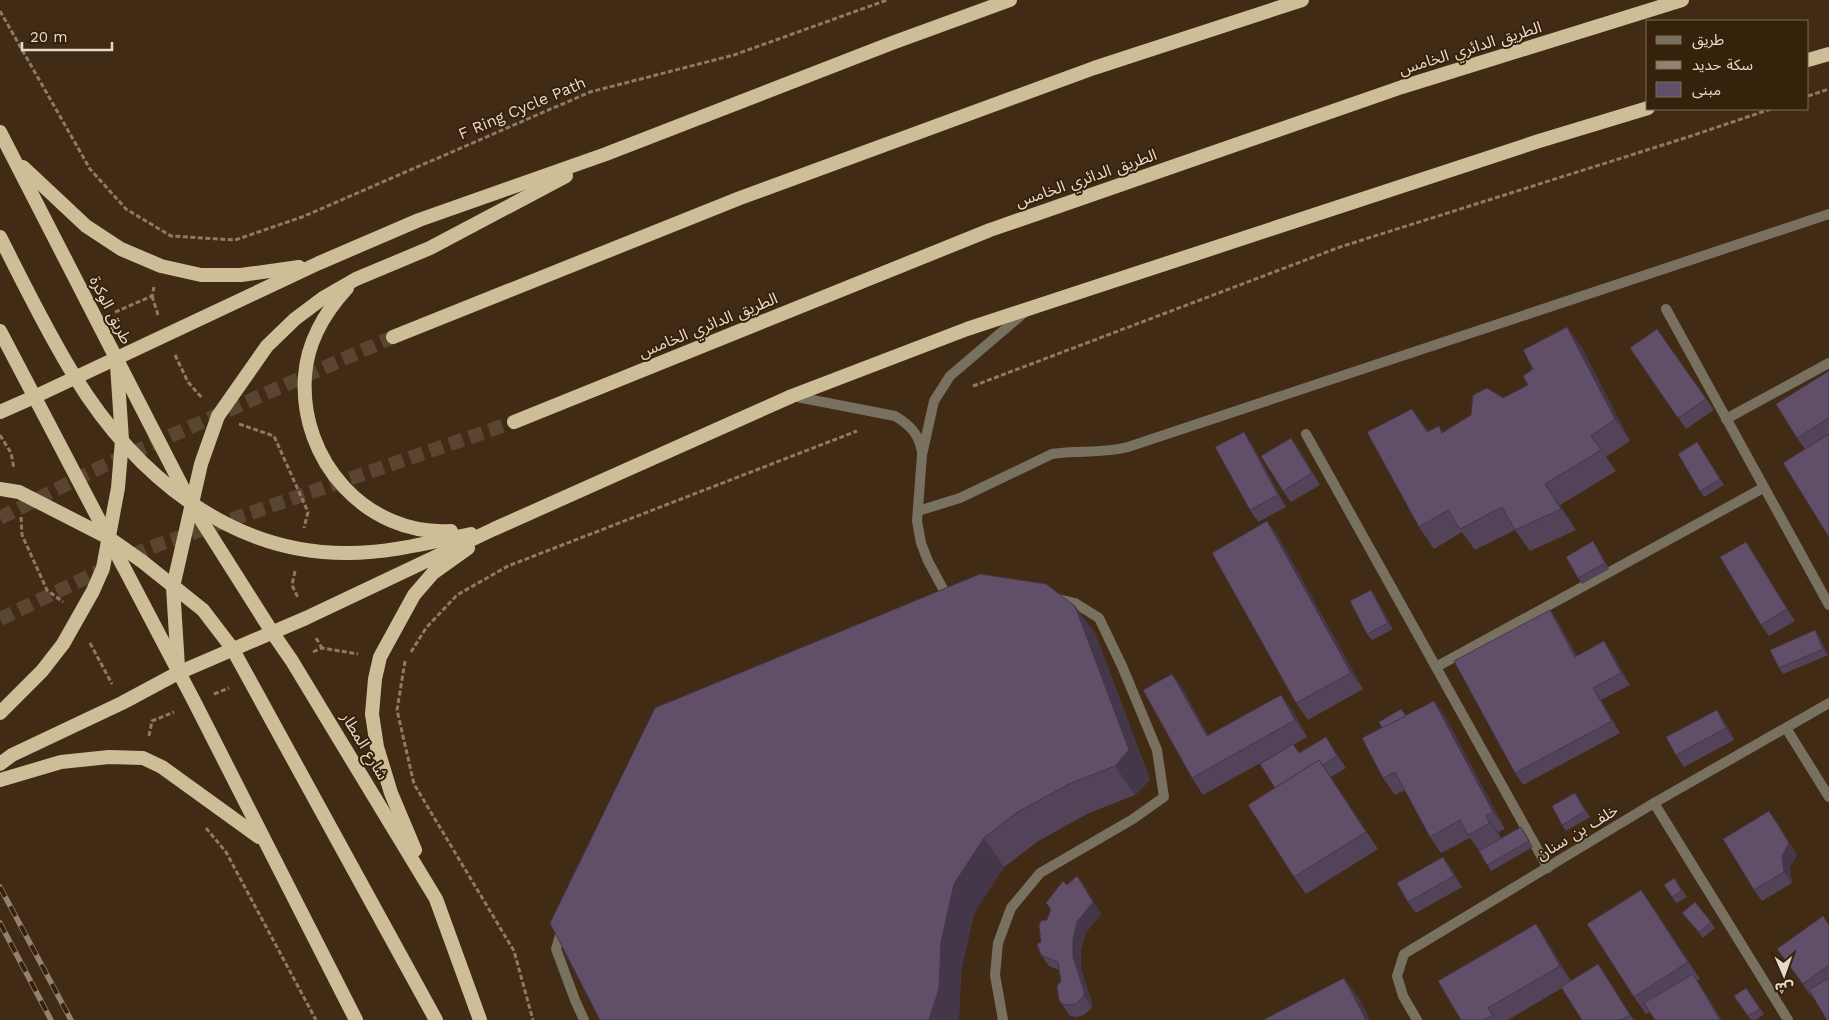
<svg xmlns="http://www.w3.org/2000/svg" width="1829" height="1020" font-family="'Work Sans','Noto Sans Arabic',sans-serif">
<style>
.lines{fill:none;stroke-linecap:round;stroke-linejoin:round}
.trunk-tunnel{stroke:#5a4530;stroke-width:14;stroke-dasharray:14 7;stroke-linecap:butt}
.path{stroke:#8c7a67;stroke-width:3;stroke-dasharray:5 2.5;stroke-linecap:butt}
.service{stroke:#787160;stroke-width:10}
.minor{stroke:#787160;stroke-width:10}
.trunk{stroke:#cdbe97;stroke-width:14}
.rail-casing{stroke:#948270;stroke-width:5.5}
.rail{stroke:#36210a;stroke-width:4;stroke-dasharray:11;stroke-linecap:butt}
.wall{fill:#534359}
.shaded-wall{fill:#443749}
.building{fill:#614e68;stroke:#443749}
.labels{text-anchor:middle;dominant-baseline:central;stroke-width:4;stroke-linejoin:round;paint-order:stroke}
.street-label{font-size:16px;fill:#e7d9cc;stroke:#36210a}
</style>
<rect width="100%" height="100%" fill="#412b14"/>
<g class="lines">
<g class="trunk-tunnel">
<polyline points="0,518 105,465 393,337"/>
<polyline points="0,619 146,549 514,422"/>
</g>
<g class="path">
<polyline points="0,11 90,169 126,209 171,236 235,240 302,217 590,92 734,55 887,0"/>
<polyline points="1808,96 1829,89"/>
<polyline points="152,296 158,315"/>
<polyline points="115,312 152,296 154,287"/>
<polyline points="175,355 188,382 202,398"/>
<polyline points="973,386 1340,247 1688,137 1771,109"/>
<polyline points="239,424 274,436 308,512 304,528"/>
<polyline points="0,435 11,453 14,469"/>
<polyline points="21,517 22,535 47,590 63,602"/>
<polyline points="295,571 292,585 298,598"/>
<polyline points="316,638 322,648"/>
<polyline points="90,643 112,684"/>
<polyline points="313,652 322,648 358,654"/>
<polyline points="411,652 426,628 457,595 508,566 857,431"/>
<polyline points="405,661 397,710 414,784 514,951 533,1020"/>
<polyline points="214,694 229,688"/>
<polyline points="149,736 152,721 174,712"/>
<polyline points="206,828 226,852 316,1020"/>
</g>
<g class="service">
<polyline points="1666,309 1829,605"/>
<path d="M792,396L895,416C910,425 919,434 922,452"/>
<polyline points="1726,419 1829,363"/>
<polyline points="1306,434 1548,868"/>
<path d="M918,511L960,498L1052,454C1079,450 1101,454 1128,447L1829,214"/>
<polyline points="949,600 928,561 921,543 917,521 922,455 934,401 950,376 1025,312"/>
<polyline points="1436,667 1763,488"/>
<polyline points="562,928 556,949 575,1000 584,1020"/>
<polyline points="1003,1020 995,975 998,943 1011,908 1040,873 1133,819 1164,797 1157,750 1122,666 1099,618 1075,603 1058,599"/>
</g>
<g class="minor">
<polyline points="1786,728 1829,797"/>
<polyline points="1654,803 1788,1020"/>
<polyline points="1417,1020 1403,996 1397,976 1404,954 1654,803 1829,703"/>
</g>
<g class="trunk">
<polyline points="1808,60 1829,54"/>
<polyline points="0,132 191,504 272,632 292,661 436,899 480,1020"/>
<polyline points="23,167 86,226 121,249 161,266 201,275 241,275 299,267"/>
<path d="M0,237C24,284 47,332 75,377C135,474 229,554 348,553C390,553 431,542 471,534"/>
<path d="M347,288C325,312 307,343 305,376C299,460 366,536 451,531"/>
<polyline points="0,331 195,703 356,1020"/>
<polyline points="393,337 740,198 1094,68 1302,0"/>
<polyline points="0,412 34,397 319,263 419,220 606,154 892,43 1010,0"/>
<polyline points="514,422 990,230 1402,87 1682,0"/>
<polyline points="0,489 19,492 109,538 143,562 203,610 232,648 436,1020"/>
<polyline points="178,667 173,587 201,464 218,416 267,346 295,319 323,298 356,279 430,248 566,176"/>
<polyline points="0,713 42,671 63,644 93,591 103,568 118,488 122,440 117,365"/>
<polyline points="0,764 12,755 122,703 178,673 306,618 494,529 792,396 967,329 1539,141 1648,108"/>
<polyline points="0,780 61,762 109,757 143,758 162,767 259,837"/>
<polyline points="415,850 391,793 377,747 372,714 375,679 380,657 414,595 433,573 468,548"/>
</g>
<defs>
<g id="rail">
<polyline points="0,887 71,1020"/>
<polyline points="0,923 51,1020"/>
</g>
</defs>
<use href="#rail" class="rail-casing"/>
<use href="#rail" class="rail"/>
</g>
<g class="wall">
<polygon points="1567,327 1582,348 1630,441 1606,457 1616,471 1560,505 1576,530 1530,551 1515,530 1475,550 1462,532 1434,549 1419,527 1428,432 1443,432 1503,398 1528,385 1533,369"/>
<polygon points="1657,329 1714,410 1686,429 1630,348"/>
<polygon points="1829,371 1829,434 1805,449 1797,438"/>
<polygon points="1697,442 1724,485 1704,497 1700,491"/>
<polygon points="1252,444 1286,507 1258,522 1250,510"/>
<polygon points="1299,449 1320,485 1291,502 1283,491"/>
<polygon points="1267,521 1279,538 1363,689 1308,720 1296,703"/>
<polygon points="1746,542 1754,554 1795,621 1769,636 1761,625"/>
<polygon points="1597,547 1609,569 1582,584 1578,578"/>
<polygon points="1371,590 1375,596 1393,629 1372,640 1367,634"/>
<polygon points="1075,606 1096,635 1150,780 1135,795 1089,813 1037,842 1004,867 974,913 961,971 959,1019 655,708"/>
<polygon points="1550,610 1558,622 1577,656 1612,653 1630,685 1601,700 1620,733 1523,785 1515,773"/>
<polygon points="1815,630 1819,636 1828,655 1783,674 1779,668"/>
<polygon points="1172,674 1184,691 1208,735 1281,695 1293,711 1307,737 1293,745 1299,753 1326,737 1334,749 1346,768 1331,777 1378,849 1306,894 1294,877 1275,788 1275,755 1203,795 1192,778"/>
<polygon points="1434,701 1446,718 1505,829 1498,832 1501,838 1525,833 1533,847 1491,871 1479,850 1470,838 1441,853 1430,837 1405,790 1395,795 1383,778 1406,715"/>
<polygon points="1725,722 1734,740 1684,767 1676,755"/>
<polygon points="1579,799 1590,817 1566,831 1562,825"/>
<polygon points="1777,822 1797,855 1790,867 1792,883 1762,901 1754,890"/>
<polygon points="1451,868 1462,887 1416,913 1408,902"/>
<polygon points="1077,876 1085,887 1101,914 1085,934 1081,950 1081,969 1092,1002 1092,1008 1084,1015 1076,1017 1070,1016 1059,1000 1061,981 1059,970 1049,966 1041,955 1041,942 1051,909 1046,903"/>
<polygon points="1674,878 1687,897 1676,903 1672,897"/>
<polygon points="1653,907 1700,979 1697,981 1704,991 1722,1020 1655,1020 1650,1012 1646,1014 1634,997"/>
<polygon points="1682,913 1711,922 1715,928 1703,938"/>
<polygon points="1536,924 1547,941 1571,981 1598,964 1634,1020 1582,1020 1562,988 1508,1020 1461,1020"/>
<polygon points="1829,925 1829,1020 1812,995 1811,996 1777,949"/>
<polygon points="1746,988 1764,1014 1756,1020 1751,1020 1734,996"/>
</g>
<g class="shaded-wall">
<polygon points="1567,327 1582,348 1630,441 1615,419"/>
<polygon points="1412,409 1428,430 1442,454 1427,432"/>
<polygon points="1244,432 1252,444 1286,507 1278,495"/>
<polygon points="1291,438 1299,449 1320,485 1312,473"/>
<polygon points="1545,484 1560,505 1576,530 1561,509"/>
<polygon points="1267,521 1279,538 1363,689 1351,673"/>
<polygon points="1593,541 1597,547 1609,569 1605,563"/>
<polygon points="1746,542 1754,554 1795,621 1787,609"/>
<polygon points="1371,590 1375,596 1393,629 1388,623"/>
<polygon points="1075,606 1096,635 1150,780 1135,795 1115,766"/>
<polygon points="1550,610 1558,622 1583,668 1575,657"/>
<polygon points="1815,630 1819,636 1828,655 1823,649"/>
<polygon points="1604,641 1612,653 1630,685 1621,673"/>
<polygon points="1172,674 1184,691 1218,753 1207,736"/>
<polygon points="1593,688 1601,700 1620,733 1612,721"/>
<polygon points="1281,695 1293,711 1307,737 1295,720"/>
<polygon points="1434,701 1446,718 1505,829 1493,812"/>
<polygon points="1717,710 1725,722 1734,740 1726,728"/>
<polygon points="1326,737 1334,749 1346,768 1337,756"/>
<polygon points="1319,760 1331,777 1378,849 1366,832"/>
<polygon points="1769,811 1797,855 1790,867 1792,883 1784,872"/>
<polygon points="1486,816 1498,832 1502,840 1490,823"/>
<polygon points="984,838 1004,867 974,913 961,971 959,1019 959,1020 929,1020 941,942 954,884"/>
<polygon points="1443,857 1451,868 1462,887 1454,876"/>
<polygon points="1077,876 1085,887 1101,914 1085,934 1081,950 1081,969 1092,1002 1092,1008 1084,996 1073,957 1073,939 1077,922"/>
<polygon points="1641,890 1653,907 1700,979 1688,962"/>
<polygon points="1536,924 1547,941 1572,983 1560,966"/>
<polygon points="1598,964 1606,976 1634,1020 1630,1015"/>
<polygon points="1693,974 1704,991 1722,1020 1720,1020"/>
<polygon points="1344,978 1360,1000 1370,1020 1366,1020"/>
</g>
<g class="building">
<polygon points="1567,327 1615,419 1591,436 1601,450 1545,484 1561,509 1515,530 1502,507 1460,529 1448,510 1419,527 1367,432 1412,409 1427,432 1439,426 1442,433 1471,415 1473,395 1487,388 1503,398 1528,385 1523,376 1533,369 1523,350"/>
<polygon points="1657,329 1706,399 1678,418 1630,348"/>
<polygon points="1829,371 1829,418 1797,438 1776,404"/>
<polygon points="1244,432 1278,495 1250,510 1215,447"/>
<polygon points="1829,434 1829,537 1783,463"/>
<polygon points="1291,438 1312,473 1283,491 1261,456"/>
<polygon points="1697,442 1720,479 1700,491 1678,454"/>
<polygon points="1267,521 1351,673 1296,703 1212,553"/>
<polygon points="1593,541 1605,563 1578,578 1566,557"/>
<polygon points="1746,542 1787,609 1761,625 1720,557"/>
<polygon points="980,574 1046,584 1075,606 1129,750 1115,766 1069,784 1016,813 984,838 954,884 941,942 939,989 929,1020 600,1020 550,923 655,708"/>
<polygon points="1371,590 1388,623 1367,634 1350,601"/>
<polygon points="1550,610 1575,657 1604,641 1621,673 1593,688 1612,721 1515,773 1454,661"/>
<polygon points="1815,630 1823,649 1779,668 1770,650"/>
<polygon points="1172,674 1207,736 1281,695 1295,720 1192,778 1143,690"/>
<polygon points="1434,701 1493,812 1486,816 1490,823 1468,835 1460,820 1430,837 1395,772 1383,778 1362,738"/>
<polygon points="1401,709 1406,716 1382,728 1379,722"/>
<polygon points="1717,710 1726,728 1676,755 1666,737"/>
<polygon points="1326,737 1337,756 1323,765 1319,760 1275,788 1260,764 1293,744 1299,753"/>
<polygon points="1319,760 1366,832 1294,877 1248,805"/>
<polygon points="1575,793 1585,811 1562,825 1552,806"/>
<polygon points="1769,811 1789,843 1782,856 1784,872 1754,890 1723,839"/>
<polygon points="1521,827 1529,841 1487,865 1479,851"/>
<polygon points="1443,857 1454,876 1408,902 1397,883"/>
<polygon points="1077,876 1093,902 1077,922 1073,939 1073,957 1084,991 1084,996 1076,1004 1067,1005 1062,1004 1059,1000 1057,986 1061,981 1058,962 1041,955 1037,944 1041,942 1039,925 1041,921 1047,920 1051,909 1046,903 1063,881 1067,885"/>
<polygon points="1674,878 1682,891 1672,897 1664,885"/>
<polygon points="1641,890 1688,962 1634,997 1587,924"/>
<polygon points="1695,902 1711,922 1699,932 1682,913"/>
<polygon points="1823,916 1829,925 1829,965 1803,984 1777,949"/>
<polygon points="1536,924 1560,966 1488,1008 1493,1015 1484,1020 1461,1020 1438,981"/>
<polygon points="1598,964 1630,1015 1621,1020 1582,1020 1561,987"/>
<polygon points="1693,974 1720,1020 1655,1020 1644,1003"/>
<polygon points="1344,978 1366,1020 1263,1020"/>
<polygon points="1829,978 1829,1020 1827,1020 1809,990"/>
<polygon points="1746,988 1760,1009 1748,1016 1734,996"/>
</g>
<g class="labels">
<g class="street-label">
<text transform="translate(1470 48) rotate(-17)">الطريق الدائري الخامس</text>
<text transform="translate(522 108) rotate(-23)">F Ring Cycle Path</text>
<text transform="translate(1086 178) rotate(-19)">الطريق الدائري الخامس</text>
<text transform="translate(111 310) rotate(63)">طريق الوكرة</text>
<text transform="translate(708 325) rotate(-22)">الطريق الدائري الخامس</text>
<text transform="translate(365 746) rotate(59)">شارع المطار</text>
<text transform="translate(1577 832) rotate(-31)">خلف بن سنان</text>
</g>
</g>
<rect x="1646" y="20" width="162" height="90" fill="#36210a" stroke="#7d6b58"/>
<rect x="1656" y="36" width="25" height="8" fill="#787160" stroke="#7d6b58"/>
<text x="1692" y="45" font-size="15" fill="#e7d9cc">طريق</text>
<rect x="1656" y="61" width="25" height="8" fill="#948270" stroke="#7d6b58"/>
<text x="1692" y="70" font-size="15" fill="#e7d9cc">سكة حديد</text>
<rect x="1656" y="82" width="25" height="15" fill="#614e68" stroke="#7d6b58"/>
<text x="1692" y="95" font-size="15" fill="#e7d9cc">مبنى</text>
<g transform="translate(1784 975) rotate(178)" stroke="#36210a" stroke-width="4" paint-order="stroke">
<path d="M0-4L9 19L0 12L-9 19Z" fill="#e7d9cc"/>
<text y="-8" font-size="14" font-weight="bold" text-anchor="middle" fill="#e7d9cc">ش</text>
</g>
<path d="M22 42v8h90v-8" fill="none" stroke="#e7d9cc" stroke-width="2.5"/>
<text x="30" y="42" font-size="15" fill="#e7d9cc" stroke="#36210a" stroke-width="4" paint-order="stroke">20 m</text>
</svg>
